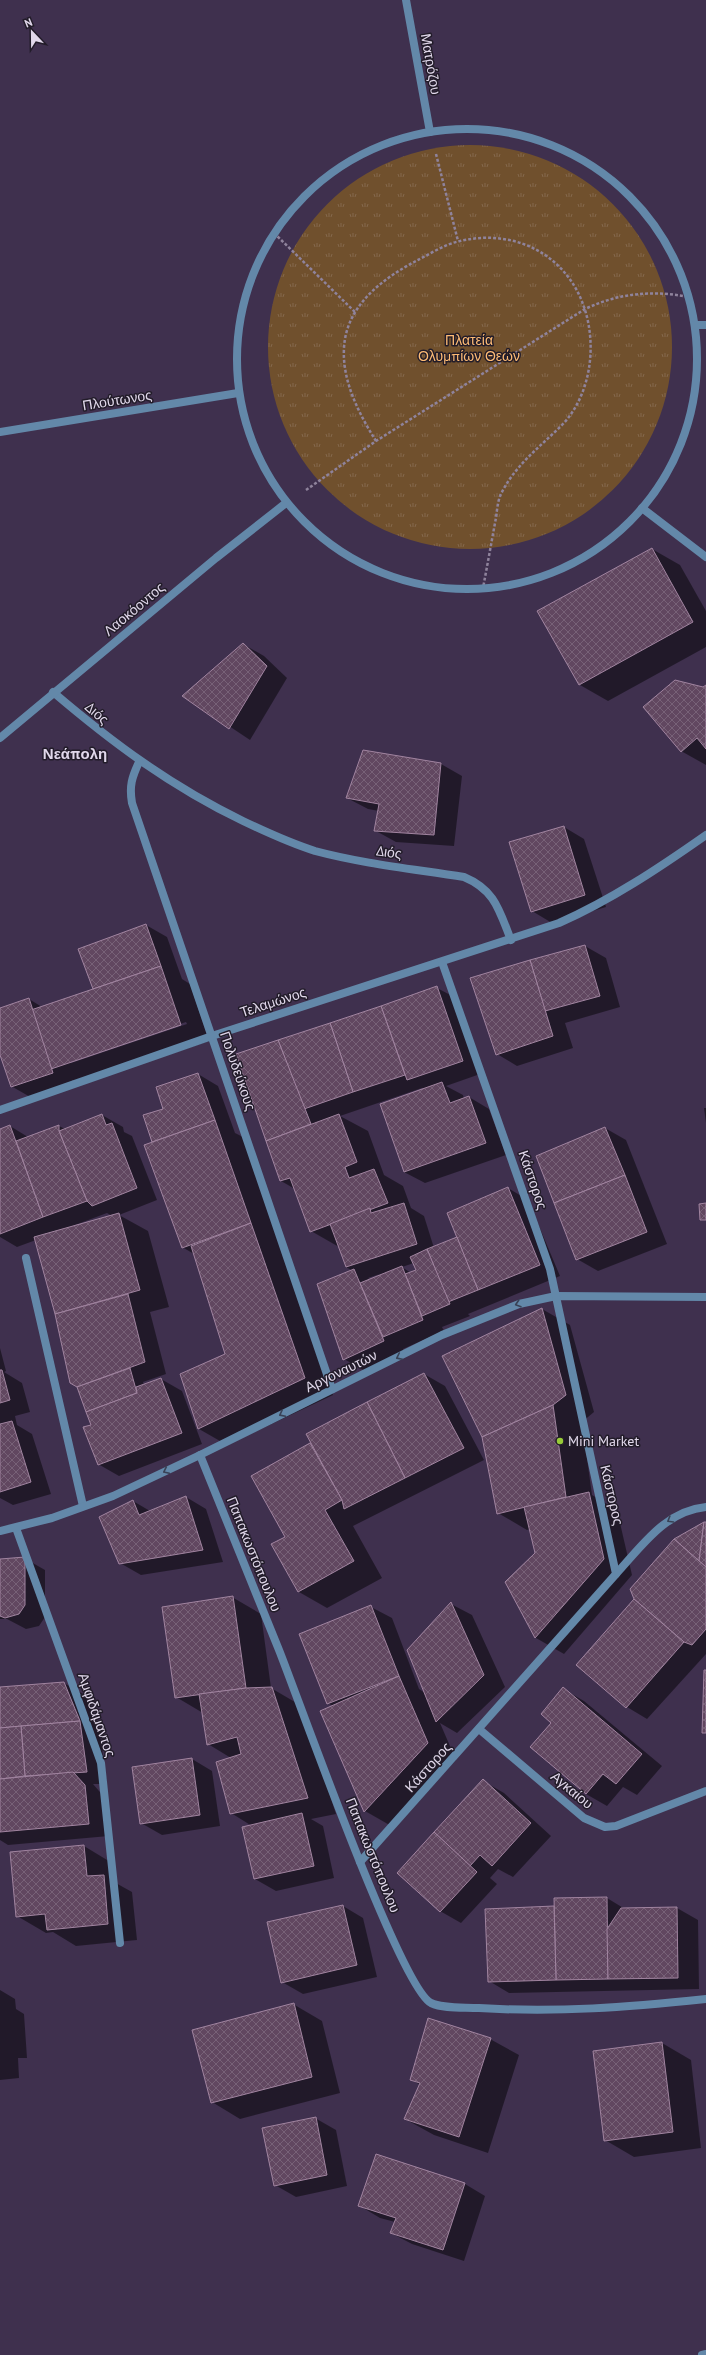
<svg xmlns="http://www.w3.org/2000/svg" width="706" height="2355" font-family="'PT Sans',sans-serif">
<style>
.park{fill:url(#park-tufts)}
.shadow{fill:#0007;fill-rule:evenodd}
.building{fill:url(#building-cross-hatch);stroke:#a184a0}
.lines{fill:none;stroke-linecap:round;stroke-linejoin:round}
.path{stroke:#8f839c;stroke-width:2.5;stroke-dasharray:3 2;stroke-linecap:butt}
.minor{stroke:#6388a9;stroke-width:8}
.oneway{stroke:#394256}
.poi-dot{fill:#98cb37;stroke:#221c29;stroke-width:1.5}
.labels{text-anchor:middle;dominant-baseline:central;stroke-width:3;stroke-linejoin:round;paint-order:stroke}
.street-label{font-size:14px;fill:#e1d8eb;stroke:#221c29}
.park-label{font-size:14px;fill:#fdbb75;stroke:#221c29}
.poi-label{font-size:14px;fill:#e1d8eb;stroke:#221c29;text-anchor:start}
.neighbourhood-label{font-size:15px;font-weight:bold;fill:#e1d8eb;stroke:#221c29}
</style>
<defs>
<pattern id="park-tufts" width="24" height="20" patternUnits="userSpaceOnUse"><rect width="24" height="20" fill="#70502d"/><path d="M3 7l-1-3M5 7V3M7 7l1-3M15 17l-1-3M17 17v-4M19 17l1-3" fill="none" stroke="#84684c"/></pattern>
<pattern id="building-cross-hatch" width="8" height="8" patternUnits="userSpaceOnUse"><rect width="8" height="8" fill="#614760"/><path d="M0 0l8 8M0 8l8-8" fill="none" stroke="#776177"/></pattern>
</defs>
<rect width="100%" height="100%" fill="#3f304e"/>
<circle class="park" cx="470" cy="347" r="202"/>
<g class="shadow">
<polygon points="652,549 680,565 706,611 706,647 608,701 580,685"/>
<polygon points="243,644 264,656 287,678 250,740 184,696"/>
<polygon points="706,686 706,765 681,751"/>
<polygon points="363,751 441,764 462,776 454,846 396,842 376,831 379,811 368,809 347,798"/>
<polygon points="564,827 584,839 606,907 552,923 532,911"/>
<path d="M146,925L167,937L182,979L190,984L209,1041L80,1085L72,1080L73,1085L32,1098L11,1086L0,1052V1009L29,999L42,1007L96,989L94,988ZM186,1022L187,1024L71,1063V1061Z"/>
<polygon points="585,946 606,958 620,1007 565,1023 573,1048 517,1066 497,1054 471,979"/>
<path d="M437,988L458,999L483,1073L446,1086L463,1095L464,1099L469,1097L489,1109L506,1155L425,1183L404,1172L425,1089L422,1088L340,1116L368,1131L384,1175L403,1186L411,1208L424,1216L434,1248L458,1238L508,1188L528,1200L560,1276L468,1314L470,1316L442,1327L444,1331L403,1349L404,1353L365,1371L344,1359L353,1271L346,1267L339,1247L311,1231L295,1189L281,1181L237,1055ZM414,1263L417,1270L411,1273L402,1267ZM380,1274L371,1280L368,1278Z"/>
<polygon points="198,1074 218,1086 235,1133 243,1137 333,1395 227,1445 199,1429 181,1374 227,1354 194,1254 182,1247 153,1141 164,1109"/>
<polygon points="704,1108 706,1108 706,1123"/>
<path d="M102,1115L123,1127L124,1132L132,1136L157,1200L119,1215L148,1231L169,1307L150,1312L166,1374L143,1382L144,1385L161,1379L182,1391L202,1444L119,1476L98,1464L92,1425L78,1387L36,1240L17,1247L0,1237V1130L10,1126L28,1137L59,1126L65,1129ZM107,1213L112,1216L76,1226L75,1225Z"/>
<polygon points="605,1128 626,1140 667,1244 598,1271 577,1259"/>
<polygon points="542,1309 570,1325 594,1412 582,1422 592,1495 617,1510 632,1575 564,1654 536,1638 506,1582 536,1554 530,1529 527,1530 498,1513"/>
<polygon points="0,1348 6,1371 4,1372 22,1383 30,1412 15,1416 17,1425 32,1434 51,1494 13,1505 0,1498"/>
<polygon points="424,1374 445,1386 484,1460 353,1526 382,1578 327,1608 299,1592 273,1544 286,1537 310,1444 314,1446"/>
<polygon points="186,1497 206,1509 223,1562 141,1575 120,1563 133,1501 150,1511"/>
<polygon points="706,1523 706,1654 647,1719 627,1707"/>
<polygon points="24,1558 45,1570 45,1617 39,1626 26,1629 7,1619 0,1619 0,1560"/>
<polygon points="232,1597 261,1614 271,1688 300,1705 336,1814 311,1819 323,1826 334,1878 276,1891 255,1879 252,1826 231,1813 231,1758 208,1744 203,1713 176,1697"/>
<polygon points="451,1604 472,1615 505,1687 457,1733 440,1723 456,1760 393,1827 365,1811 333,1706 328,1703 371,1607 392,1618 419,1689 425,1693"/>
<polygon points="64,1683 85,1695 100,1734 107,1784 93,1784 105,1798 109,1836 8,1845 0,1840 0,1688"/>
<polygon points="563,1689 584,1701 662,1766 637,1795 623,1787 607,1806 586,1794 531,1747 553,1723"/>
<polygon points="192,1759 212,1771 220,1826 162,1835 141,1823"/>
<polygon points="483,1781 504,1793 551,1836 513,1877 498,1869 490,1878 497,1884 461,1923 440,1911"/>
<polygon points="84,1846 112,1863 114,1882 132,1892 137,1940 76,1946 53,1932 46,1933 17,1916"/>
<polygon points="607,1898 625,1909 677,1908 698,1920 699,1989 509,1993 489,1981 486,1910 555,1907"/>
<polygon points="343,1906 363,1918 377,1977 303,1994 282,1982"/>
<polygon points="0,1990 15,1999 16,2009 24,2014 27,2058 18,2058 19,2078 0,2080"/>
<polygon points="293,2004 322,2021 340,2093 240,2119 212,2102"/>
<polygon points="490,2039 519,2055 488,2153 434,2135 405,2119 420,2085 411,2079"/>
<polygon points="662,2043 691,2060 701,2148 634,2157 605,2140"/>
<polygon points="315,2118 336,2130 347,2186 296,2197 275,2185"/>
<polygon points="376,2155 465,2184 485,2196 464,2261 412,2244 391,2233 395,2222 380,2218 360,2206"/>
</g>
<g class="building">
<polygon points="652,548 693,622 579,685 537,611"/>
<polygon points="243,643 267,666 229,729 182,696"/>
<polygon points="675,680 703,687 706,685 706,749 697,738 681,752 643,707"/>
<polygon points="363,750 441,763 434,835 374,831 379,804 346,798"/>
<polygon points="564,826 585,895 531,912 509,842"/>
<polygon points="146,924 161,966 93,989 78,949"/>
<polygon points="585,945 600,996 545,1011 530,960"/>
<polygon points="530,960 553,1036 496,1055 470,978"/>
<polygon points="161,966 181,1025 51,1069 31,1010"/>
<polygon points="437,986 463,1061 407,1080 381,1006"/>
<polygon points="29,998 53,1073 11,1087 0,1055 0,1008"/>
<polygon points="381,1006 405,1075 353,1092 330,1023"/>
<polygon points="330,1023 353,1092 304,1109 278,1040"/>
<polygon points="278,1040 311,1124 266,1141 236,1054"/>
<polygon points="198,1073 215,1120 152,1142 143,1115 163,1109 156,1087"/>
<polygon points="442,1082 450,1103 469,1096 486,1143 404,1172 380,1104"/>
<polygon points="102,1114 106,1125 112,1123 137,1188 92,1206 87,1201 59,1131"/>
<polygon points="339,1114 357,1162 345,1167 349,1178 374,1169 388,1203 310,1232 290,1178 280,1181 266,1141"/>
<polygon points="215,1120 251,1223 182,1248 144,1145"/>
<polygon points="10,1125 43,1217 0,1234 0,1129"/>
<polygon points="59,1125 59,1131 87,1201 43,1217 16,1141"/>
<polygon points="605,1127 625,1175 554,1203 536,1156"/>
<polygon points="625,1175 647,1232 576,1260 554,1203"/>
<polygon points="508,1187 540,1265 478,1290 447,1213"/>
<polygon points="404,1203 417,1244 346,1267 330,1224 370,1208 371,1213"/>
<polygon points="706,1203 706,1220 700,1220 699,1204"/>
<polygon points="119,1213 140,1290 55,1314 34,1237"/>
<polygon points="251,1223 305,1378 198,1429 180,1374 225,1354 191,1246"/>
<polygon points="457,1237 478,1290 448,1302 427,1249"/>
<polygon points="427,1249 450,1304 422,1316 405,1274 416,1270 410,1257"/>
<polygon points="402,1266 423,1320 383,1337 360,1283"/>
<polygon points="354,1269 384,1341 343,1360 317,1284"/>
<polygon points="128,1294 145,1362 77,1387 70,1383 55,1314"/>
<polygon points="542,1308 566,1395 553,1405 482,1437 442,1356"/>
<polygon points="130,1368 137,1393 86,1412 77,1387"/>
<polygon points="0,1370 2,1370 10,1400 0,1403"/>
<polygon points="424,1373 464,1448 405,1478 367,1402"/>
<polygon points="161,1378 182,1433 98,1465 83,1427 91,1425 86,1412 137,1393 136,1387"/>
<polygon points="367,1402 405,1478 344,1509 342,1500 306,1434"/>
<polygon points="553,1405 566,1497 497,1514 482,1437"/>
<polygon points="12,1421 31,1482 0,1492 0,1424"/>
<polygon points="310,1443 342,1500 325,1510 354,1561 298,1592 271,1544 285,1537 251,1476"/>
<polygon points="589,1492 604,1559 535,1638 505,1582 535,1553 524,1507"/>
<polygon points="186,1496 203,1550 119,1564 99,1517 133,1500 139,1515"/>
<polygon points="704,1522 699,1561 674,1539"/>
<polygon points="704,1522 706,1522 706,1567 699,1561"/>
<polygon points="674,1539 706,1567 706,1629 692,1645 684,1642 634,1599 630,1589"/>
<polygon points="25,1557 25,1605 19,1614 5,1618 0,1616 0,1559"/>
<polygon points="233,1596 246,1688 175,1698 162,1607"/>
<polygon points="634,1599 684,1642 626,1708 576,1665"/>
<polygon points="451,1602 484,1675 436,1722 407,1650"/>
<polygon points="371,1605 399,1676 327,1704 299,1634"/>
<polygon points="704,1670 706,1670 706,1733 702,1733"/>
<polygon points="399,1676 428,1743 364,1812 320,1711"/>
<polygon points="64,1682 80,1721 0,1728 0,1687"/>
<polygon points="272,1687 308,1798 230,1814 216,1762 241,1754 237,1737 207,1745 199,1694 246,1688"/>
<polygon points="563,1687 642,1754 616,1784 603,1774 586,1794 530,1747 551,1723 541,1714"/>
<polygon points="80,1721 87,1772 25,1776 21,1726"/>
<polygon points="21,1726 25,1776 0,1779 0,1728"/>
<polygon points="192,1758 200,1815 140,1824 132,1767"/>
<polygon points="73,1772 85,1785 89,1824 0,1832 0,1779"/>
<polygon points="483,1779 531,1823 492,1866 480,1855 470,1866 434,1832"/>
<polygon points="302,1813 314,1866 254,1879 242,1827"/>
<polygon points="434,1832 477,1872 440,1912 397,1873"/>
<polygon points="84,1845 87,1876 104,1875 108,1924 47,1930 45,1914 16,1917 10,1852"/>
<polygon points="607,1897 608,1979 556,1980 554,1898"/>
<polygon points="343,1905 357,1965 281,1983 267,1922"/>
<polygon points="554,1906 556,1980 488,1982 485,1909"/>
<polygon points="677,1907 678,1978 608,1979 607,1929 621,1908"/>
<polygon points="294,2003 312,2077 211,2103 192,2030"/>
<polygon points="428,2018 491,2038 459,2137 404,2119 420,2083 410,2080"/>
<polygon points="662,2042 673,2132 604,2141 593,2051"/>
<polygon points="316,2117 327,2175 274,2186 262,2128"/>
<polygon points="376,2154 465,2183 443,2250 390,2233 396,2218 358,2206"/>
</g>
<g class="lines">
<g class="path">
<polyline points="436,154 458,241"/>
<polyline points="274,233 355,312"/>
<path d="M376,441C359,414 342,381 344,348C346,306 382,279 416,261C430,254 445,244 460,241C515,228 568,255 585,310C597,348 590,396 562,425C540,447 515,465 501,494C497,502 497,514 495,523C491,545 487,567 483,588"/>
<path d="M306,490L376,441L585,309C619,293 652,290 689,297"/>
</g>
<g class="minor">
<polyline points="406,0 430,132"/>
<circle cx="467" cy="359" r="230"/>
<polyline points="695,325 706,325"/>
<polyline points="0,432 238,393"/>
<polyline points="642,508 706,557"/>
<path d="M53,692C114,744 171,786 243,821C266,832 290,843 315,851C364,864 414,869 464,877C495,890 499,910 511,940"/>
<polyline points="0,738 216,558 286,503"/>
<path d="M139,762C132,777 129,786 132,803L332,1389"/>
<path d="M0,1110L212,1036L559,923C611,900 659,868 706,835"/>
<polyline points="26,1258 83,1506"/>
<path d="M200,1455C226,1520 253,1585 279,1650C299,1700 400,1987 431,2003C444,2009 464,2007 479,2008C557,2013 629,2007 706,1999"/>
<polyline points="16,1528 101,1763 120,1943"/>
<polyline points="0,1531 52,1518 113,1496 200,1455 442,1335 519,1304 556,1296 706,1297"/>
<path d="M616,1574C642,1546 665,1511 706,1507"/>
<polyline points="479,1729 584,1818 605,1827 616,1826 706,1791"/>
<polyline points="360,1862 616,1574 550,1269 442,962"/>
<polyline points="702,2355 706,2354"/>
</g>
</g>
<defs><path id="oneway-chevron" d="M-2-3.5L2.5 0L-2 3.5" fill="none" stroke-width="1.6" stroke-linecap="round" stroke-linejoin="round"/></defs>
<g class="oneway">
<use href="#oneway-chevron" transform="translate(518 1304) rotate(162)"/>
<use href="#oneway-chevron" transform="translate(399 1357) rotate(154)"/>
<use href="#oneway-chevron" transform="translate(282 1414) rotate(153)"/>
<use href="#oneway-chevron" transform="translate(166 1471) rotate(155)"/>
<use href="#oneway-chevron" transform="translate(670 1520) rotate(149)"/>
</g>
<circle class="poi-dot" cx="560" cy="1441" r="4"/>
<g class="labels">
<g class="street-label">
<text transform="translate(431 64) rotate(80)">Ματρόζου</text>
<text transform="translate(117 400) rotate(-9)">Πλούτωνος</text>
<text transform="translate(134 609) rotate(-40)">Λαοκόοντος</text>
<text transform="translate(97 713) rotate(41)">Διός</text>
<text transform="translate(389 852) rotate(8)">Διός</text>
<text transform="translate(273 1002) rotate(-18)">Τελαμώνος</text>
<text transform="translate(238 1071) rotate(71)">Πολυδεύκους</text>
<text transform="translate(533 1180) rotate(71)">Κάστορος</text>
<text transform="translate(341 1371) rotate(-26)">Αργοναυτών</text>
<text transform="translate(612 1495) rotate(77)">Κάστορος</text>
<text transform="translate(254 1554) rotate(68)">Παπακωστόπουλου</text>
<text transform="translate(97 1715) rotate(71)">Αμφιδάμαντος</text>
<text transform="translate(428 1767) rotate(-48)">Κάστορος</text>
<text transform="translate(572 1790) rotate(40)">Αγκαίου</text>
<text transform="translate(373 1855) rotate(68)">Παπακωστόπουλου</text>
</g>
<g class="park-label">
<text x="469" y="340">Πλατεία<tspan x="469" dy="16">Ολυμπίων Θεών</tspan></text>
</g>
<g class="poi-label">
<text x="568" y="1441">Mini Market</text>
</g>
<g class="neighbourhood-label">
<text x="75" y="753">Νεάπολη</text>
</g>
</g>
<g transform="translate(32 32) rotate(338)" stroke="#221c29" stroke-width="3" paint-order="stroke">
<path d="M0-3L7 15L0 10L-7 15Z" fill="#e1d8eb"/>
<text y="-6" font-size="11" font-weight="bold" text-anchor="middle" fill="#e1d8eb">N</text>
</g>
</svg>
